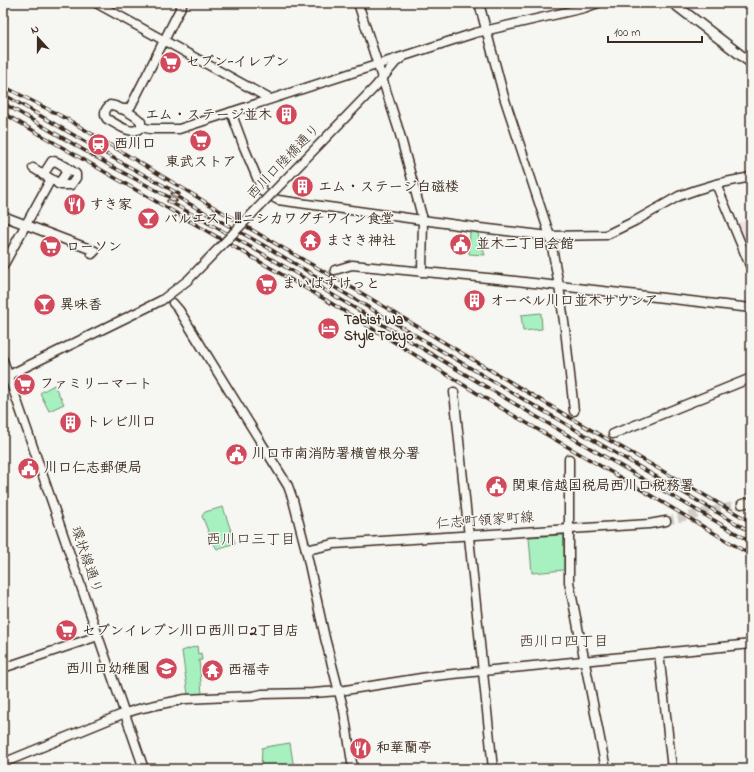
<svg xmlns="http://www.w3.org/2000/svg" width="754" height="772" font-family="'Indie Flower','Klee One',sans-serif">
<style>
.built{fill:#eee1e8}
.green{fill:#a7f1c0;stroke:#718e6f}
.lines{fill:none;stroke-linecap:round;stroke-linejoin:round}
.secondary-tunnel{stroke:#d1cdc8;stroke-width:8;stroke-dasharray:8 4;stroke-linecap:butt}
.secondary-casing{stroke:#3b2a1e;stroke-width:11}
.primary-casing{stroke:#3b2a1e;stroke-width:12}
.secondary{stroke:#f6f6f2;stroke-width:8}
.primary{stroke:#f6f6f2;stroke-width:9}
.rail-casing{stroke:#3b2a1e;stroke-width:3.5}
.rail{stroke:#f6f6f2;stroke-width:2;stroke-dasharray:6;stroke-linecap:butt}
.secondary-bridge-casing{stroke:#3b2a1e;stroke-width:11;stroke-linecap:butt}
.secondary-bridge{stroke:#f6f6f2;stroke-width:8}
.labels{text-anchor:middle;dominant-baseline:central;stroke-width:3;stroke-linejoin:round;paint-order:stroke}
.poi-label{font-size:14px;font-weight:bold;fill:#3b2a1e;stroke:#f6f6f2;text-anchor:start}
.street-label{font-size:14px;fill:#3b2a1e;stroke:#f6f6f2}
.neighbourhood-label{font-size:15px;fill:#3b2a1e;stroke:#f6f6f2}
</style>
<rect width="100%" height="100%" fill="#f6f6f2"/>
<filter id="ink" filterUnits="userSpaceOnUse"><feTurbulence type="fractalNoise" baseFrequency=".025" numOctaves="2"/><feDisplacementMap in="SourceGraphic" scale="8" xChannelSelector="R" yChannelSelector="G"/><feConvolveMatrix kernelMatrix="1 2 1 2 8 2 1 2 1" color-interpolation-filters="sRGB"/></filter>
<g filter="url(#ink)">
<polygon class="built" points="751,218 751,258 737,224"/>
<g class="green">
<polygon points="470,231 477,231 485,255 469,254"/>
<polygon points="541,313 542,329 523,331 521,315"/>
<polygon points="54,385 64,404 49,411 40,393"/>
<polygon points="223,507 235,543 217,549 212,541 202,516 205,512"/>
<polygon points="562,535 564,536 564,570 532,573 529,538 530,537"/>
<polygon points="197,646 198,654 201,653 202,660 199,660 202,694 188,695 182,651"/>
<polygon points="290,743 294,769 261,769 262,748 265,747"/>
</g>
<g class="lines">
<polyline class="secondary-tunnel" points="666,521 742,504"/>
<defs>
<g id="secondary">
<polyline points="96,3 270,99"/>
<polyline points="358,3 399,131 423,220 422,272"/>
<polyline points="479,3 504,97 550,236 559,286 565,329 574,411"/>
<path d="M110,105C117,105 137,116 141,122V127C132,137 117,124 107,119C103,114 105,109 110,105Z"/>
<polyline points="121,109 128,109 131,106 183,3"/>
<polyline points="231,112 244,147 263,192 278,200 480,228 550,236 606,235 635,221 679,196 696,190 716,184 751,177"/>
<polyline points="141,127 150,129 179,129 401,57"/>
<polyline points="33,168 61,185 71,185 76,178 76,174 65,166"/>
<path d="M43,175L52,161C56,161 58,162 62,165C71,170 63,177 58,184"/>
<polyline points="281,184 375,87 396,62 404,56 475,33 584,8 598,3"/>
<polyline points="716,184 751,268"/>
<polyline points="3,216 95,251 92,254"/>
<polyline points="3,266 51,179"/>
<polyline points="335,270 352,265 498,279 751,308"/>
<polyline points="173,303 179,310 288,486 293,500 306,550 325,638 344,711 353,769"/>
<polyline points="3,360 144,769"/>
<polyline points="3,378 148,307 162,300"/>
<polyline points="454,392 493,769"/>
<polyline points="613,434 751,378"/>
<polyline points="569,459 569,582 606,769"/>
<polyline points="742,504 751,502"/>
<polyline points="306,550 334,544 570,529 649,524 666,521"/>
<polyline points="659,653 672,769"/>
<polyline points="3,668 98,636"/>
<polyline points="3,763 125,713 142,708 185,699 253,696 262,694 313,693 339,691 434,676 751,644"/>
</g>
<polyline id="primary" points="673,3 751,63"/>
</defs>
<use href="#secondary" class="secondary-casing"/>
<use href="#primary" class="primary-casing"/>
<use href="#secondary" class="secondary"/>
<use href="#primary" class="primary"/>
<defs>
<g id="rail">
<polyline points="3,86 67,119 137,161 269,240 363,294 574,420 751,522"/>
<polyline points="3,94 115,159 179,194"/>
<polyline points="3,103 111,166 176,201"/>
<polyline points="3,113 326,300 501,408 635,486 751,555"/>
<polyline points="172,194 265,246 511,392 751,532"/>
<path d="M168,201C283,263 394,332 505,398C587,447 670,494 751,542"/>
</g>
</defs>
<use href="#rail" class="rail-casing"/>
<use href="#rail" class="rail"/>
<defs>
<polyline id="secondary-bridge" points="162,300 188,280 281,184"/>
</defs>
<use href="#secondary-bridge" class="secondary-bridge-casing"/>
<use href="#secondary-bridge" class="secondary-bridge"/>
</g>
</g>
<defs>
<symbol id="supermarket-disc" viewBox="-11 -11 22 22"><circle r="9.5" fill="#d1495b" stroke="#f6f6f2"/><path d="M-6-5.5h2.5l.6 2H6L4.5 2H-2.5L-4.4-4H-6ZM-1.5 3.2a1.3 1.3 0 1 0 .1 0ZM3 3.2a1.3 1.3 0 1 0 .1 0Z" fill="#fff"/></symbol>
<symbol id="building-disc" viewBox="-11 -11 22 22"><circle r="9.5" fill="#d1495b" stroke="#f6f6f2"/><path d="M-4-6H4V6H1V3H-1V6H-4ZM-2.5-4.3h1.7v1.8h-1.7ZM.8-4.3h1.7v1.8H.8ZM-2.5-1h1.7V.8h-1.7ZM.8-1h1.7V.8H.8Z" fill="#fff"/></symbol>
<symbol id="station-disc" viewBox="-11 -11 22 22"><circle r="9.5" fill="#d1495b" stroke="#f6f6f2"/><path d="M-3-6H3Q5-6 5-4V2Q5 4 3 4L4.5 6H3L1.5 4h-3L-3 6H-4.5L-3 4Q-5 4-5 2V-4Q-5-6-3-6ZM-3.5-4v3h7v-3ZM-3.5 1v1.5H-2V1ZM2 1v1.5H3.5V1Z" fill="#fff"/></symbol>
<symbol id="restaurant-disc" viewBox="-11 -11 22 22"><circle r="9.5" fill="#d1495b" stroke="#f6f6f2"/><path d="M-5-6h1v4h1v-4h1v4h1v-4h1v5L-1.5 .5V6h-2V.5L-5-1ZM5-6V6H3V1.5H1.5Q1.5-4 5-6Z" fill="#fff"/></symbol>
<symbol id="bar-disc" viewBox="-11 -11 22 22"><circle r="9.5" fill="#d1495b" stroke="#f6f6f2"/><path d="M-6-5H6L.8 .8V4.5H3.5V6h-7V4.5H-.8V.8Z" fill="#fff"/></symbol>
<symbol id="temple-disc" viewBox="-11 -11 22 22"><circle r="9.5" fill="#d1495b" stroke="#f6f6f2"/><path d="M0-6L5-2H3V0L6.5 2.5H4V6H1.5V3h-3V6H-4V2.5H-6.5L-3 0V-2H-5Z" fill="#fff"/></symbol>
<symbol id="civic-disc" viewBox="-11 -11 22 22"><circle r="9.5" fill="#d1495b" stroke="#f6f6f2"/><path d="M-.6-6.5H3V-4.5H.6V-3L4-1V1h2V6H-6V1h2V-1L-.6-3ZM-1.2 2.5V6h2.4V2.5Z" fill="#fff"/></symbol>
<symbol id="hotel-disc" viewBox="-11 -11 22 22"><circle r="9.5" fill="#d1495b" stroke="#f6f6f2"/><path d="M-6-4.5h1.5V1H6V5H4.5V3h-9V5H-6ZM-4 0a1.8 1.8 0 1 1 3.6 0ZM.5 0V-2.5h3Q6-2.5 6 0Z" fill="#fff"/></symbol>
<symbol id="school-disc" viewBox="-11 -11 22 22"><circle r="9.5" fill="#d1495b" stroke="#f6f6f2"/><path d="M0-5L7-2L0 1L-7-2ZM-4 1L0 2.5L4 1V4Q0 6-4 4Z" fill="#fff"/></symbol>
</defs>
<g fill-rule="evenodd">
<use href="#supermarket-disc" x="158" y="50" width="25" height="25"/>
<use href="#building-disc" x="274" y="102" width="25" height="25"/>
<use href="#supermarket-disc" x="188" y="128" width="25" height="25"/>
<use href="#station-disc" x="86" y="132" width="25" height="25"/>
<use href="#building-disc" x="290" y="174" width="25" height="25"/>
<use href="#restaurant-disc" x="62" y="192" width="25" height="25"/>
<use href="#bar-disc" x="136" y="206" width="25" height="25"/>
<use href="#temple-disc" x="298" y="228" width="25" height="25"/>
<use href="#civic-disc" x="448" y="232" width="25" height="25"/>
<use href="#supermarket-disc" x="38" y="234" width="25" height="25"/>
<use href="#supermarket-disc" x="254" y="272" width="25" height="25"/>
<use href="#building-disc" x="462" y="288" width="25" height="25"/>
<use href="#bar-disc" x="32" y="292" width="25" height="25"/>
<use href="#hotel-disc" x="316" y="316" width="25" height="25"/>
<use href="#supermarket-disc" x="12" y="372" width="25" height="25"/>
<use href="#building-disc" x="58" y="410" width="25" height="25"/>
<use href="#civic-disc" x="224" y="442" width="25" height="25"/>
<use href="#civic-disc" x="16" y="456" width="25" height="25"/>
<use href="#civic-disc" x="484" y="474" width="25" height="25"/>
<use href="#supermarket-disc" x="54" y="618" width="25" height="25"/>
<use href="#school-disc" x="154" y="656" width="25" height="25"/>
<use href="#temple-disc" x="200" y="658" width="25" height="25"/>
<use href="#restaurant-disc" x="348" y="736" width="25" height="25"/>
</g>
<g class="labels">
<g class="poi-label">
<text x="186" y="62">セブン-イレブン</text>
<text x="272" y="115" text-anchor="end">エム・ステージ並木</text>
<text x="114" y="144">西川口</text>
<text x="201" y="162" text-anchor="middle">東武ストア</text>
<text x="318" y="187">エム・ステージ白磁楼</text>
<text x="90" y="205">すき家</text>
<text x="164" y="219">バルエスト!!!ニシカワグチワイン食堂</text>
<text x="326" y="241">まさき神社</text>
<text x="476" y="244">並木二丁目会館</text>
<text x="66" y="247">ローソン</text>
<text x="282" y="284">まいばすけっと</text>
<text x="490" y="301">オーベル川口並木サウシア</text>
<text x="60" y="305">異味香</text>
<text x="344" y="320">Tabist Wa<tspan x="344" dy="16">Style Tokyo</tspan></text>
<text x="40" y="384">ファミリーマート</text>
<text x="86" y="422">トレビ川口</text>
<text x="252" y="454">川口市南消防署横曽根分署</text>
<text x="44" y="468">川口仁志郵便局</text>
<text x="512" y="486">関東信越国税局西川口税務署</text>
<text x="82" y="631">セブンイレブン川口西川口2丁目店</text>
<text x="150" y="669" text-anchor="end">西川口幼稚園</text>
<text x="228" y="670">西福寺</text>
<text x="376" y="748">和華蘭亭</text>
</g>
<g class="street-label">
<text transform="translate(284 162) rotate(-46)">西川口陸橋通り</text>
<text transform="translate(485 521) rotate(-4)">仁志町領家町線</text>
<text transform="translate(86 560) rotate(71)">環状線通り</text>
</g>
<g class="neighbourhood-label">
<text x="251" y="540">西川口三丁目</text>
<text x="564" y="642">西川口四丁目</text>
</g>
</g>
<rect width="754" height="772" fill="none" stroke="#f6f6f2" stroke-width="16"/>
<rect x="8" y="8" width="738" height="756" fill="none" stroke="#3b2a1e" stroke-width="1.5" filter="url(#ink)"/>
<g transform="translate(38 38) rotate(339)" stroke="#f6f6f2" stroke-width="3" paint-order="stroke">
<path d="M0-3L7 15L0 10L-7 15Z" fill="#3b2a1e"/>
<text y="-6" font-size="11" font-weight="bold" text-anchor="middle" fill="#3b2a1e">N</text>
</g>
<path d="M608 36v6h94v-6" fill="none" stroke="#3b2a1e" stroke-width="2"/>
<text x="614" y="36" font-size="12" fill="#3b2a1e" stroke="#f6f6f2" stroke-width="3" paint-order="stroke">100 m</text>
</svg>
